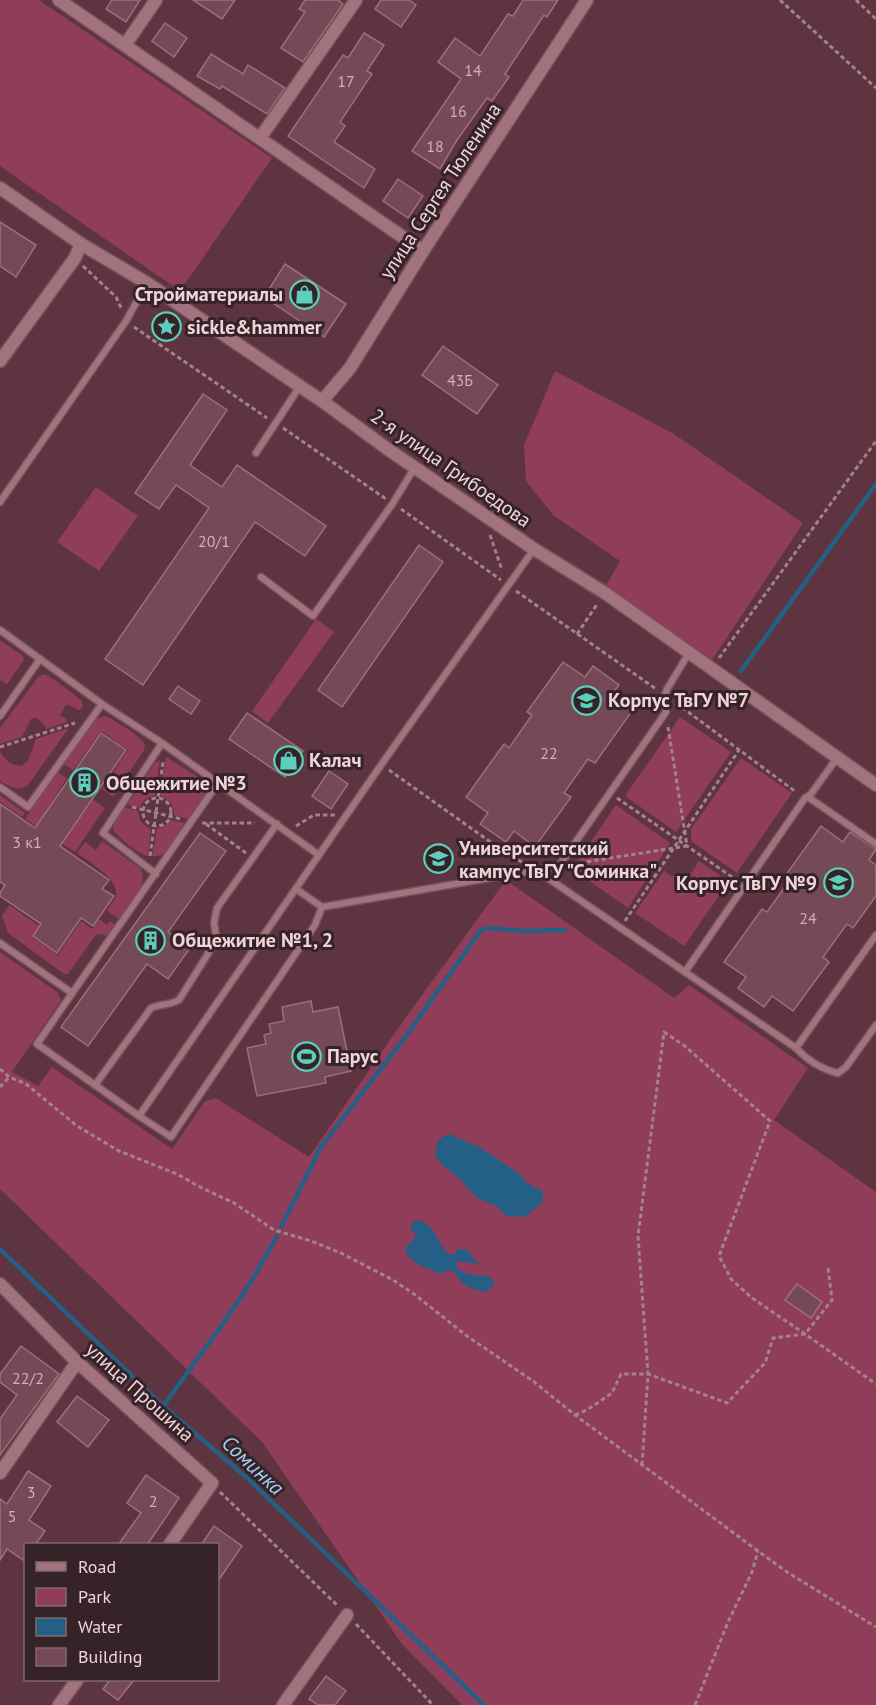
<svg xmlns="http://www.w3.org/2000/svg" width="876" height="1705" font-family="'PT Sans',sans-serif">
<style>
.green{fill:#8f3d58}
.water{fill:#245f86}
.lines{fill:none;stroke-linecap:round;stroke-linejoin:round}
.stream{stroke:#245f86;stroke-width:4.5}
.building{fill:#754955;stroke:#9e6f7b;stroke-width:1.5}
.service-casing{stroke:#75525d;stroke-width:9}
.minor-casing{stroke:#75525d;stroke-width:15}
.path{stroke:#a5828b;stroke-width:3;stroke-dasharray:4.5 3;stroke-linecap:butt}
.service{stroke:#a2727f;stroke-width:6}
.minor{stroke:#a2727f;stroke-width:12}
.labels{text-anchor:middle;dominant-baseline:central;stroke-width:6;stroke-linejoin:round;paint-order:stroke}
.number-label{font-size:16px;fill:#d0b1b9}
.street-label{font-size:20px;fill:#efd4da;stroke:#362328}
.poi-label{font-size:20px;font-weight:bold;fill:#efd4da;stroke:#362328;text-anchor:start}
.water-label{font-size:21px;font-style:italic;fill:#a0cff3;stroke:#362328}
</style>
<rect width="100%" height="100%" fill="#5e3440"/>
<g class="green">
<polygon points="0,0 39,0 272,158 180,291 0,166"/>
<polygon points="555,371 674,434 803,523 792,540 712,660 606,586 620,561 553,515 526,481 524,445"/>
<polygon points="96,487 138,516 99,571 57,542"/>
<polygon points="316,619 334,632 268,723 252,711"/>
<polygon points="0,640 23,656 24,660 7,684 0,680"/>
<polygon points="44,674 55,680 81,700 83,705 81,709 78,710 69,705 66,705 60,715 66,719 67,722 47,729 41,721 36,718 31,719 22,737 0,744 0,728 39,676"/>
<path d="M105,716C113,719 143,737 145,745C145,747 144,749 144,750L113,797L102,789L128,750L101,731L73,770L64,764L95,719Z"/>
<polygon points="680,717 731,752 676,832 625,796"/>
<path d="M69,728L28,785C17,792 10,786 0,781V751C6,760 8,764 21,766L28,761L36,739Z"/>
<path d="M166,757L206,782C208,798 197,808 188,819L174,815C174,804 169,800 159,795Z"/>
<polygon points="741,758 792,793 737,873 691,841 691,829"/>
<path d="M160,760L155,796C148,797 143,800 140,807L127,805L155,763Z"/>
<polygon points="57,772 67,778 42,817 68,835 93,800 105,808 75,852 25,819"/>
<polygon points="0,795 25,813 22,817 0,802"/>
<polygon points="616,805 670,843 628,908 572,869"/>
<path d="M124,807L138,811C139,821 142,824 151,829L148,856C138,854 119,838 113,830L114,823Z"/>
<path d="M171,820L185,823C177,836 169,859 152,856L157,828H162Z"/>
<path d="M102,841L141,869L143,877L141,887L119,919L107,911C109,907 113,902 115,898C122,880 90,863 77,853L85,842L96,850Z"/>
<path d="M698,860L729,882L684,946L635,913L664,871C677,882 694,878 698,860Z"/>
<polygon points="506,880 674,998 689,985 808,1068 774,1120 876,1192 876,1705 462,1705 402,1644 262,1442 0,1189 0,952 57,992 61,1000 12,1072 38,1086 52,1067 172,1149 205,1101 216,1098 309,1157 406,1017"/>
<polygon points="9,905 39,926 32,937 58,955 81,921 92,929 99,919 107,925 110,921 115,925 107,937 102,934 96,935 68,974 64,974 8,933 2,916"/>
</g>
<g class="water">
<polygon points="449,1134 481,1148 520,1174 528,1184 543,1191 542,1203 525,1217 506,1216 496,1206 479,1199 469,1190 462,1181 440,1163 435,1154 438,1140"/>
<path d="M420,1220C424,1223 429,1226 432,1229C439,1238 442,1253 454,1255L458,1249H466L475,1260L481,1264L456,1261L457,1269C462,1271 467,1274 472,1275C482,1277 487,1273 495,1282L490,1289L483,1292C477,1289 469,1288 464,1284C454,1278 457,1264 441,1274C428,1268 408,1264 405,1248L417,1235L410,1229L413,1222Z"/>
</g>
<g class="lines">
<g class="stream">
<polyline points="741,671 876,484"/>
<polyline points="281,1227 321,1147 409,1032 480,931 488,928 524,931 565,930"/>
<polyline points="0,1249 163,1406 247,1478 484,1705"/>
<path d="M163,1406C203,1351 246,1296 277,1236"/>
</g>
</g>
<g class="building">
<polygon points="112,0 140,0 126,22 106,9"/>
<polygon points="193,0 235,0 222,19"/>
<polygon points="305,0 338,0 343,4 303,62 281,48 305,12 299,9"/>
<polygon points="381,0 409,0 416,5 401,27 375,9"/>
<polygon points="523,0 558,0 547,17 544,15 505,74 509,77 492,101 487,98 457,140 440,169 412,151 461,79 438,62 455,38 480,56 508,14 513,16"/>
<polygon points="165,23 187,38 174,57 152,41"/>
<polygon points="364,33 384,45 367,71 372,74 340,122 345,126 334,142 375,169 364,188 288,136 343,55 348,58"/>
<polygon points="211,54 243,74 248,65 285,88 267,114 222,86 220,89 197,76"/>
<polygon points="398,179 423,196 408,218 383,201"/>
<polygon points="0,222 36,245 16,277 0,266"/>
<polygon points="285,264 346,304 324,337 264,297"/>
<polygon points="443,346 498,385 477,414 422,375"/>
<polygon points="203,394 227,410 190,465 222,487 237,465 326,526 305,556 255,522 143,685 105,659 209,508 176,485 159,509 135,493"/>
<polygon points="419,545 443,562 342,707 318,690"/>
<polygon points="563,662 585,677 593,666 619,685 611,696 632,711 595,763 588,759 564,793 571,797 535,847 514,831 506,842 480,824 488,813 466,797 504,744 509,748 532,715 527,712"/>
<polygon points="178,686 200,701 191,714 169,699"/>
<polygon points="247,713 303,751 285,777 229,739"/>
<polygon points="101,733 126,750 60,846 109,880 102,889 114,896 93,926 81,918 57,953 33,936 41,924 0,896 0,893 5,885 0,882 0,804 35,828"/>
<polygon points="329,771 348,784 331,809 312,796"/>
<polygon points="821,826 843,842 850,832 876,849 869,860 876,865 876,896 853,928 847,924 823,957 829,962 793,1011 772,996 764,1007 738,988 746,977 724,962 762,909 767,912 790,880 785,876"/>
<polygon points="200,833 226,851 168,932 190,948 168,979 147,964 88,1046 61,1027"/>
<polygon points="311,1001 313,1012 338,1007 351,1071 325,1077 326,1083 257,1096 247,1048 266,1044 264,1035 271,1033 269,1024 284,1021 282,1007"/>
<polygon points="797,1284 822,1302 811,1318 785,1300"/>
<polygon points="21,1346 59,1374 0,1455 0,1419 17,1395 0,1382 0,1374"/>
<polygon points="77,1396 109,1420 88,1447 57,1422"/>
<polygon points="28,1471 51,1486 29,1520 45,1531 35,1545 26,1545 26,1562 7,1549 0,1560 0,1499 7,1504"/>
<polygon points="146,1475 179,1498 147,1545 118,1545 141,1513 127,1503"/>
<polygon points="214,1526 242,1546 218,1581 218,1545 201,1545"/>
<polygon points="326,1676 346,1691 335,1705 318,1705 309,1699"/>
<polygon points="110,1680 134,1680 118,1700 103,1689"/>
</g>
<g class="lines">
<defs>
<g id="service">
<polyline points="256,453 300,386"/>
<polyline points="0,502 126,321 147,283"/>
<polyline points="261,577 313,616 393,503 415,467"/>
<polyline points="0,630 102,704 162,743 319,855"/>
<polyline points="0,716 40,659"/>
<polyline points="218,783 37,1044 139,1116 381,765 534,549"/>
<polyline points="0,787 28,807 102,704"/>
<polyline points="808,797 876,844"/>
<polyline points="536,870 796,1048 876,935"/>
<polyline points="156,874 103,833 162,743"/>
<polyline points="322,907 559,866 666,712 665,695 667,689 689,653"/>
<polyline points="0,943 72,993"/>
<polyline points="685,972 805,798 811,794 837,758"/>
<path d="M796,1048C807,1060 823,1070 838,1073L846,1067L876,1025"/>
<path d="M95,1085L151,1008C161,1004 170,1005 179,1000L211,949L216,935L214,923L217,908L277,824"/>
<polyline points="139,1116 171,1137 315,925 322,907 296,889"/>
</g>
<g id="minor">
<polyline points="59,0 423,251"/>
<polyline points="125,45 156,0"/>
<polyline points="260,138 356,0"/>
<polyline points="0,188 81,244 147,283 322,401 389,450 534,549 605,593 876,785"/>
<polyline points="0,361 75,258 81,244"/>
<polyline points="322,401 350,368 423,251 587,0"/>
<polyline points="0,1284 77,1362 212,1483 170,1544"/>
<polyline points="0,1473 77,1362"/>
<polyline points="59,1705 77,1680"/>
<polyline points="283,1705 347,1615"/>
</g>
</defs>
<use href="#service" class="service-casing"/>
<use href="#minor" class="minor-casing"/>
<g class="path">
<polyline points="780,0 876,88"/>
<polyline points="856,0 876,19"/>
<polyline points="83,266 116,297 122,310"/>
<polyline points="134,327 267,418"/>
<polyline points="283,428 386,499"/>
<polyline points="401,509 501,580"/>
<polyline points="490,535 502,570"/>
<polyline points="516,591 656,689"/>
<polyline points="577,634 598,603"/>
<polyline points="719,658 876,441"/>
<polyline points="676,703 796,792"/>
<polyline points="0,747 75,723"/>
<polyline points="389,770 506,853 522,862"/>
<polyline points="617,798 738,881"/>
<circle cx="157" cy="812" r="14"/>
<polyline points="132,807 181,819"/>
<polyline points="202,823 255,823"/>
<polyline points="206,824 246,853"/>
<polyline points="296,826 314,815 335,815"/>
<polyline points="150,856 163,762"/>
<polyline points="572,864 687,846 668,727"/>
<polyline points="625,921 739,750"/>
<polyline points="0,1069 9,1077 26,1084 77,1126 119,1151 177,1174 200,1187 234,1203 274,1230 311,1241 341,1253 393,1280 414,1294 467,1336 533,1381 575,1415 758,1551 787,1572 876,1627"/>
<polyline points="0,1087 9,1077"/>
<polyline points="575,1415 587,1410 612,1393 621,1374 648,1374 727,1403 765,1363 773,1338 805,1334 832,1300 828,1267"/>
<polyline points="642,1465 648,1374 638,1236 664,1032 686,1047 770,1121 719,1256 731,1279 752,1298 805,1334 876,1384"/>
<polyline points="220,1492 338,1606"/>
<polyline points="356,1624 433,1705"/>
<polyline points="695,1705 728,1622 752,1572 758,1551"/>
</g>
<use href="#service" class="service"/>
<use href="#minor" class="minor"/>
</g>
<defs>
<symbol id="shop-ring" viewBox="-11 -11 22 22"><circle r="9.5" fill="#362328" stroke="#5bcebc" stroke-width="1.5"/><path d="M-5-2.5h2.3a2.7 3.5 0 0 1 5.4 0H5L5.5 6h-11ZM-1.5-2.5h3a1.5 2.3 0 0 0-3 0Z" fill="#5bcebc"/></symbol>
<symbol id="sight-ring" viewBox="-11 -11 22 22"><circle r="9.5" fill="#362328" stroke="#5bcebc" stroke-width="1.5"/><path d="M0-6L1.8-2.2L6-1.7L2.9 1.2L3.7 5.4L0 3.3L-3.7 5.4L-2.9 1.2L-6-1.7L-1.8-2.2Z" fill="#5bcebc"/></symbol>
<symbol id="university-ring" viewBox="-11 -11 22 22"><circle r="9.5" fill="#362328" stroke="#5bcebc" stroke-width="1.5"/><path d="M0-5L7-2L0 1L-7-2ZM-4 1L0 2.5L4 1V4Q0 6-4 4Z" fill="#5bcebc"/></symbol>
<symbol id="building-ring" viewBox="-11 -11 22 22"><circle r="9.5" fill="#362328" stroke="#5bcebc" stroke-width="1.5"/><path d="M-4-6H4V6H1V3H-1V6H-4ZM-2.5-4.3h1.7v1.8h-1.7ZM.8-4.3h1.7v1.8H.8ZM-2.5-1h1.7V.8h-1.7ZM.8-1h1.7V.8H.8Z" fill="#5bcebc"/></symbol>
<symbol id="stadium-ring" viewBox="-11 -11 22 22"><circle r="9.5" fill="#362328" stroke="#5bcebc" stroke-width="1.5"/><path d="M0-5a6.5 5 0 1 0 0 10a6.5 5 0 1 0 0-10ZM-3.5-1.8h7v3.6h-7Z" fill="#5bcebc"/></symbol>
</defs>
<g fill-rule="evenodd">
<use href="#shop-ring" x="288" y="278" width="33" height="33"/>
<use href="#sight-ring" x="150" y="310" width="33" height="33"/>
<use href="#university-ring" x="570" y="684" width="33" height="33"/>
<use href="#shop-ring" x="272" y="744" width="33" height="33"/>
<use href="#building-ring" x="68" y="766" width="33" height="33"/>
<use href="#university-ring" x="422" y="842" width="33" height="33"/>
<use href="#university-ring" x="822" y="866" width="33" height="33"/>
<use href="#building-ring" x="134" y="924" width="33" height="33"/>
<use href="#stadium-ring" x="290" y="1040" width="33" height="33"/>
</g>
<g class="labels">
<g class="number-label">
<text x="473" y="70">14</text>
<text x="346" y="81">17</text>
<text x="458" y="111">16</text>
<text x="435" y="146">18</text>
<text x="460" y="380">43Б</text>
<text x="214" y="541">20/1</text>
<text x="549" y="753">22</text>
<text x="27" y="842">3 к1</text>
<text x="808" y="918">24</text>
<text x="28" y="1378">22/2</text>
<text x="31" y="1492">3</text>
<text x="153" y="1501">2</text>
<text x="12" y="1516">5</text>
</g>
<g class="street-label">
<text transform="translate(440 191) rotate(-57)">улица Сергея Тюленина</text>
<text transform="translate(451 468) rotate(35)">2-я улица Грибоедова</text>
<text transform="translate(140 1392) rotate(42)">улица Прошина</text>
</g>
<g class="poi-label">
<text x="283" y="294" text-anchor="end">Стройматериалы</text>
<text x="187" y="327">sickle&amp;hammer</text>
<text x="608" y="700">Корпус ТвГУ №7</text>
<text x="309" y="760">Калач</text>
<text x="106" y="783">Общежитие №3</text>
<text x="459" y="848">Университетский<tspan x="459" dy="23">кампус ТвГУ "Соминка"</tspan></text>
<text x="817" y="883" text-anchor="end">Корпус ТвГУ №9</text>
<text x="172" y="940">Общежитие №1, 2</text>
<text x="327" y="1056">Парус</text>
</g>
<g class="water-label">
<text transform="translate(253 1465) rotate(43)">Соминка</text>
</g>
</g>
<rect x="24" y="1543" width="195" height="138" fill="#362328" stroke="#806a6f" stroke-width="1.5"/>
<rect x="36" y="1562" width="30" height="9" fill="#a2727f" stroke="#806a6f" stroke-width="1.5"/>
<text x="78" y="1573" font-size="18" fill="#efd4da">Road</text>
<rect x="36" y="1588" width="30" height="18" fill="#8f3d58" stroke="#806a6f" stroke-width="1.5"/>
<text x="78" y="1603" font-size="18" fill="#efd4da">Park</text>
<rect x="36" y="1618" width="30" height="18" fill="#245f86" stroke="#806a6f" stroke-width="1.5"/>
<text x="78" y="1633" font-size="18" fill="#efd4da">Water</text>
<rect x="36" y="1648" width="30" height="18" fill="#754955" stroke="#806a6f" stroke-width="1.5"/>
<text x="78" y="1663" font-size="18" fill="#efd4da">Building</text>
</svg>
